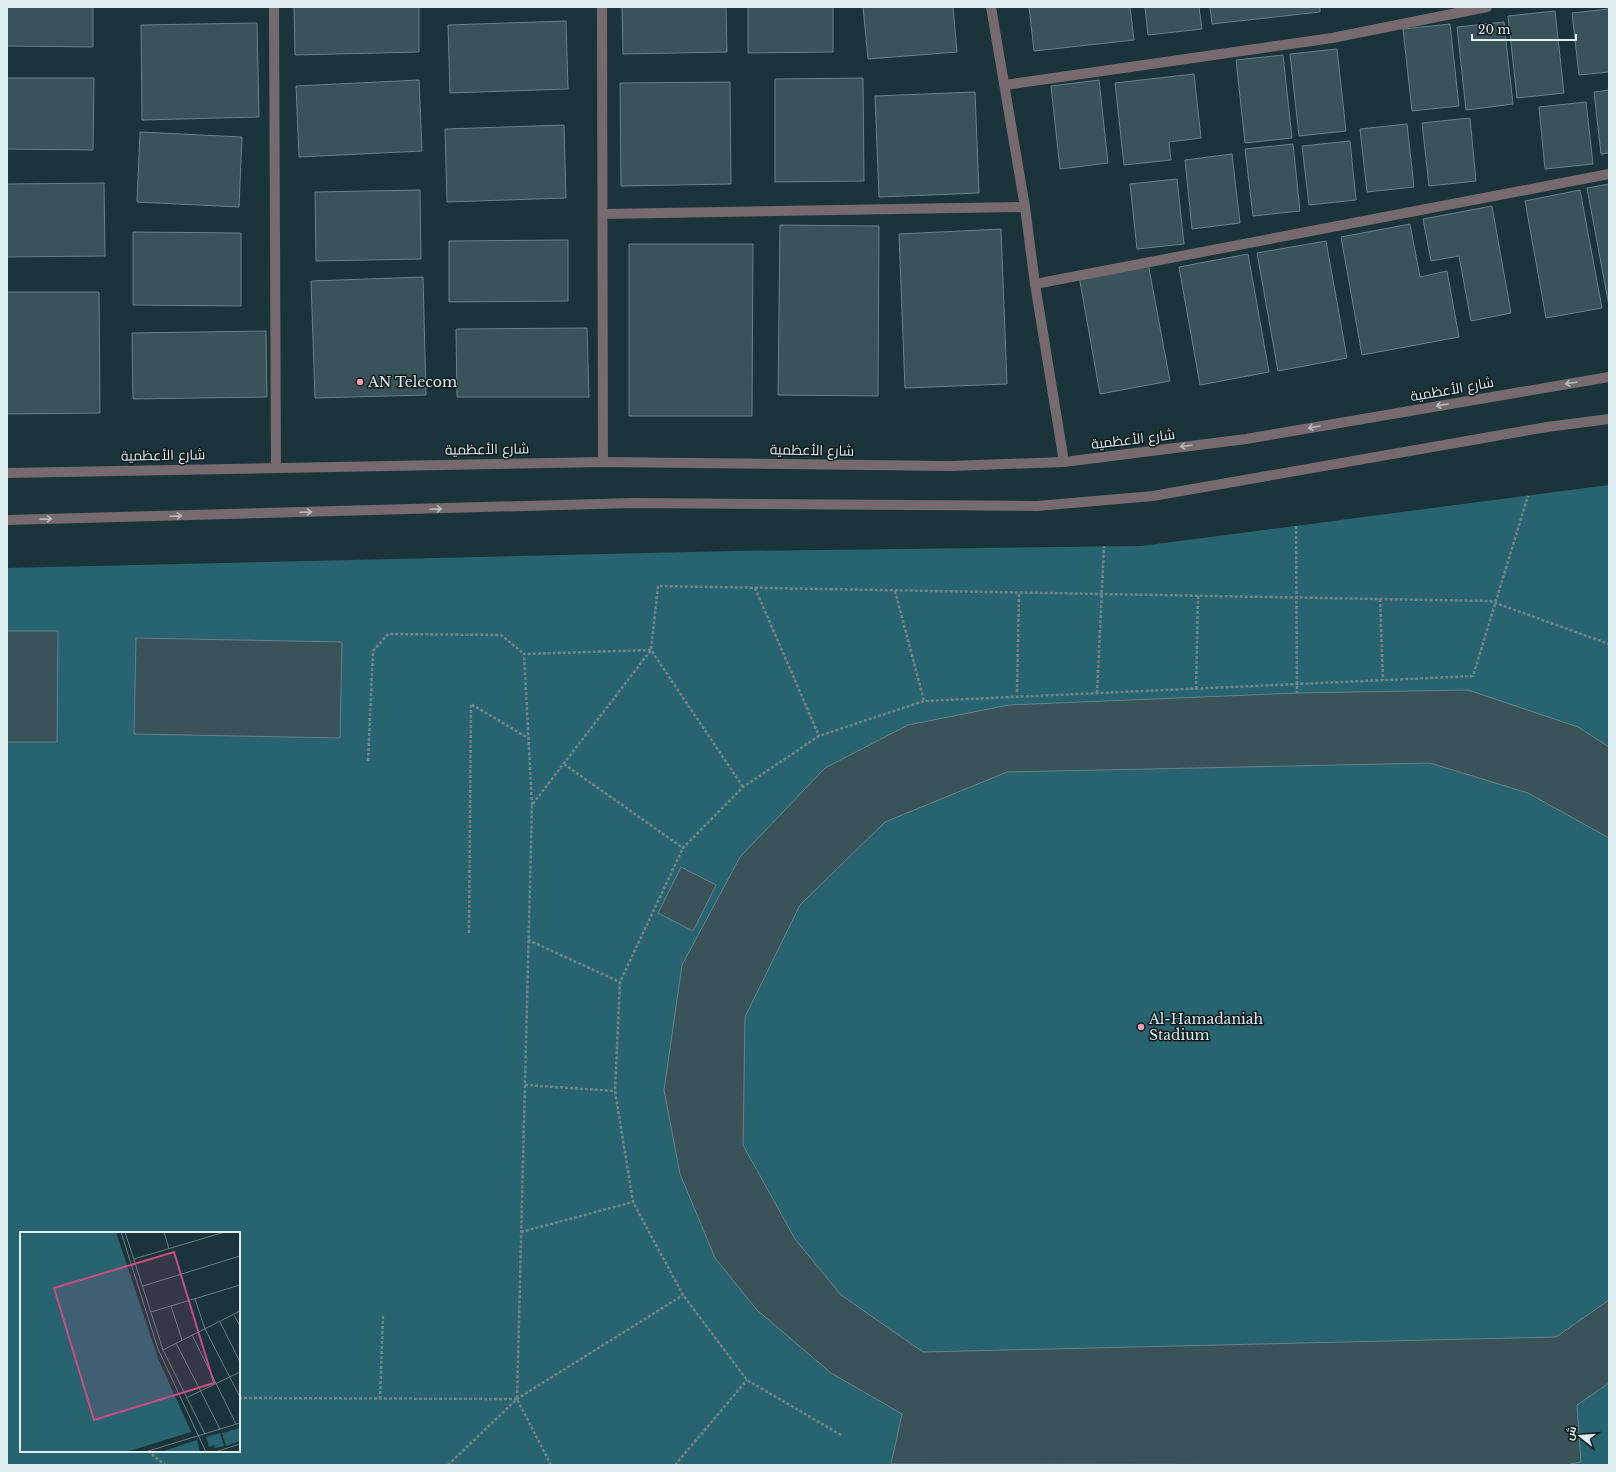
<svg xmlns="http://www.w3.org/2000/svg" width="1616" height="1472" font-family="'Libre Baskerville',Cairo,serif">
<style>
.green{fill:#286370;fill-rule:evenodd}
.building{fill:#3a5359;stroke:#678289}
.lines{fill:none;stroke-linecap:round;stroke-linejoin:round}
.path{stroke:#71858a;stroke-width:2.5;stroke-dasharray:3 2;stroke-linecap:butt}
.minor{stroke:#766a6e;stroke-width:10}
.oneway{stroke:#b4b9bc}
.poi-dot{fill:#f09ab7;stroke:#0f1a1d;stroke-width:1.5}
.labels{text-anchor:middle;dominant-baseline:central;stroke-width:3;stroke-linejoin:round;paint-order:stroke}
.poi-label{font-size:14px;fill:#deedf0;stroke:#0f1a1d;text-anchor:start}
.street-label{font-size:14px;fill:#deedf0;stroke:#0f1a1d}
.inset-road{fill:none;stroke:#697e83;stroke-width:1}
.view{fill:#c94d80;fill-opacity:0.15;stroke:#c94d80;stroke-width:2}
.inset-edge{fill:none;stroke:#deedf0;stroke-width:2}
</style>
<rect width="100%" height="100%" fill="#1b343a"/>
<path class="green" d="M1609,485V1465H7V568L733,551L1141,546ZM21,1233H239V1451H21Z"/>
<g class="building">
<polygon points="7,7 93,7 93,47 7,46"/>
<polygon points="294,7 419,7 419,52 295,55"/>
<polygon points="622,7 726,7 727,52 623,54"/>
<polygon points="748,7 833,7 833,52 748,53"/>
<polygon points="863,7 953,7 957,52 868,59"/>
<polygon points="1029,7 1130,7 1134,40 1034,51"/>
<polygon points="1145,7 1199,7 1202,29 1148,35"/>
<polygon points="1210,7 1320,7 1320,12 1212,24"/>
<polygon points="1609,9 1609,72 1579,75 1572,13"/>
<polygon points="1555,11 1564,93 1517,98 1508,16"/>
<polygon points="566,21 568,89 450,93 448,25"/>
<polygon points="1504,22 1513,104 1466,110 1457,27"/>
<polygon points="257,23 259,117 142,120 141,25"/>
<polygon points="1450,24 1459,106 1412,111 1403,29"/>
<polygon points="1337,49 1346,131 1299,136 1290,54"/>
<polygon points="1283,55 1292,138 1245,143 1236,60"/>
<polygon points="1194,74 1201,138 1169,142 1171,160 1124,165 1115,83"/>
<polygon points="7,78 94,78 93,150 7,149"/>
<polygon points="863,78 864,181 775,182 775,79"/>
<polygon points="419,80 422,151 299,157 296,86"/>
<polygon points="1099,80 1108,163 1060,169 1051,86"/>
<polygon points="730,82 731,184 621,186 620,83"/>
<polygon points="1609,90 1609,153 1601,154 1594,92"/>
<polygon points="975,92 979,193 879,197 875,96"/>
<polygon points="1586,102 1593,164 1545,169 1539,107"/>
<polygon points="1470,118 1476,181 1429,186 1422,123"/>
<polygon points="1407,124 1414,187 1367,192 1360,129"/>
<polygon points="564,125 566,198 447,202 445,129"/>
<polygon points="140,132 242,137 239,207 137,202"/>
<polygon points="1350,141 1356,200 1309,205 1302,146"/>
<polygon points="1293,144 1300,211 1253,216 1245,149"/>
<polygon points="1232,154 1240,223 1192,229 1185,160"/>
<polygon points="1177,179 1184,244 1137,249 1130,184"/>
<polygon points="104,183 105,256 7,257 7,184"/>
<polygon points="1609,184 1609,306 1587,188"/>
<polygon points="420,190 421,259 316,261 315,192"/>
<polygon points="1580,190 1602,308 1546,318 1525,201"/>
<polygon points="1492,206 1511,313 1471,321 1459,256 1431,261 1423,219"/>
<polygon points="1410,224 1420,277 1447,271 1459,337 1362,355 1341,237"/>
<polygon points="780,225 879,226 878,396 778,395"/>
<polygon points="1001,229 1007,384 905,388 899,234"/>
<polygon points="133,232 241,233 241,306 133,305"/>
<polygon points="568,240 568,301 449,302 449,241"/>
<polygon points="1326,241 1347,358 1278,371 1257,253"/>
<polygon points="629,244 753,244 752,416 629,416"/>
<polygon points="1248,254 1269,372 1200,385 1179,267"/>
<polygon points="1148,263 1170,381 1100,394 1079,276"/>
<polygon points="423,277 426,395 315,398 311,281"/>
<polygon points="7,292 99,292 100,413 7,414"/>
<polygon points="587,328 589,397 457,397 456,329"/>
<polygon points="266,331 267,397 133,399 132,333"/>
<polygon points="7,631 58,631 57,742 7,742"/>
<polygon points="136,638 342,642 340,738 134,734"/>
<polygon points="1468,690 1578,727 1609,747 1609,838 1528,793 1430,763 1007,772 885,822 800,905 745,1017 743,1145 795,1239 841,1295 923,1352 1556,1337 1609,1300 1609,1383 1577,1405 1581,1462 1566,1465 891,1464 902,1414 831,1373 757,1310 715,1258 680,1174 664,1090 682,965 740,857 825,768 908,725 1009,705 1297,693"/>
<polygon points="681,867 716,885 693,931 658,913"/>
</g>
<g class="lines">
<g class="path">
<polyline points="1296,526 1297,693"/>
<polyline points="755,588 819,736"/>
<polyline points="895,591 924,701"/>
<polyline points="1380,599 1383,680"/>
<polyline points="1196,689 1198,596"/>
<polyline points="1017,692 1019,593"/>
<polyline points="1097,693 1104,546"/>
<polyline points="368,761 373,651 388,634 501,635 524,654"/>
<polyline points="564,764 683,848"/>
<polyline points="532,805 524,654 651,650 743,787"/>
<polyline points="469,933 471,704 528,738"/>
<polyline points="528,940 620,982"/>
<polyline points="525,1085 615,1091"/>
<polyline points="521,1232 633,1202"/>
<polyline points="239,1398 517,1399"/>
<polyline points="380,1399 383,1316"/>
<polyline points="841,1435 747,1380 683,1295 633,1202 615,1091 620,982 683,848 743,787 819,736 924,701 1473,676 1528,496"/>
<polyline points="148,1451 165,1465"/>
<polyline points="448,1465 517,1399 683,1295"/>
<polyline points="551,1465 517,1399 532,805 651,650 658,586 1490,601 1609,644"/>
<polyline points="675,1465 747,1380"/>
</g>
<g class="minor">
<polyline points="274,7 276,467"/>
<polyline points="602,7 603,462"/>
<polyline points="991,7 1025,207 1035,284 1064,462"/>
<polyline points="1005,85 1332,38 1487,7"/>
<polyline points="603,214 1025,207"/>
<polyline points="1035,284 1609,174"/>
<polyline points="7,473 603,462 950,466 1064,462 1246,439 1609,377"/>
<polyline points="7,520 634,503 1037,506 1153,496 1547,427 1609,419"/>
</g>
</g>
<defs><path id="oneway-shaft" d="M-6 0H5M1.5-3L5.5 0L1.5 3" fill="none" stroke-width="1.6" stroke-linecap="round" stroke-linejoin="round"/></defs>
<g class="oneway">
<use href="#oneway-shaft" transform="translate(1571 383) rotate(170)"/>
<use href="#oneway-shaft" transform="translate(1442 405) rotate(170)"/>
<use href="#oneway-shaft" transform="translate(1314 427) rotate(170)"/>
<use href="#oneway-shaft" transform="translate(1186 446) rotate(173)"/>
<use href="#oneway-shaft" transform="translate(436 509) rotate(-2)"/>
<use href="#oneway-shaft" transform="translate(306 512) rotate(-2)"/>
<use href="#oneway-shaft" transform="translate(176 516) rotate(-2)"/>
<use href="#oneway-shaft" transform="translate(46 519) rotate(-1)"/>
</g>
<g class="poi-dot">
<circle cx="360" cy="382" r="4"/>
<circle cx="1141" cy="1027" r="4"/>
</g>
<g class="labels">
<g class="poi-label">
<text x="368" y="382">AN Telecom</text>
<text x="1149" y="1019">Al-Hamadaniah<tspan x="1149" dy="16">Stadium</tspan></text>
</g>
<g class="street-label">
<text transform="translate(1452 389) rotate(-10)">شارع الأعظمية</text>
<text transform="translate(1133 439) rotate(-7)">شارع الأعظمية</text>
<text transform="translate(487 449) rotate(-1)">شارع الأعظمية</text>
<text transform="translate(812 450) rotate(1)">شارع الأعظمية</text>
<text transform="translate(163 455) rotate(-1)">شارع الأعظمية</text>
</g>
</g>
<g transform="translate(20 1232)">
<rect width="220" height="220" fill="#1b343a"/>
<path d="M0,0H96L138,126L171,200L106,220H0ZM220,196V209L206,214L202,201ZM200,201L204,214L195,216L194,213L189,215L186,205ZM177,208L180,220H141Z" fill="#286370"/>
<path class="inset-road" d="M101,0L138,117L186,220M105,0L143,118L185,202M144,0L149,17M114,27L205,0M123,54L220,24M175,67L185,97L220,165M151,74L162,108M131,80L220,53M214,83L220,94M200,90L220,130M172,103L216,192M156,111L200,197M143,118L220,79M166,166L220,140M125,220L220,191M195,220L220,212"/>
<path class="view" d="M154,20L194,151L74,188L34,56Z"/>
<rect width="220" height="220" class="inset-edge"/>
</g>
<rect width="1616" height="1472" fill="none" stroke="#deedf0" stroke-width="16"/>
<g transform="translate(1580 1436) rotate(287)" stroke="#0f1a1d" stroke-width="3" paint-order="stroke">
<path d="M0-3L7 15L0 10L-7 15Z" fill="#deedf0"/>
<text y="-6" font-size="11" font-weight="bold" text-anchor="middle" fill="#deedf0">ش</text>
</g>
<path d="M1472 34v6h104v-6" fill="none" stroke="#deedf0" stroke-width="2"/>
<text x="1478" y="34" font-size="12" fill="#deedf0" stroke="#0f1a1d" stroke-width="3" paint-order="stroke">20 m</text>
</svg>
